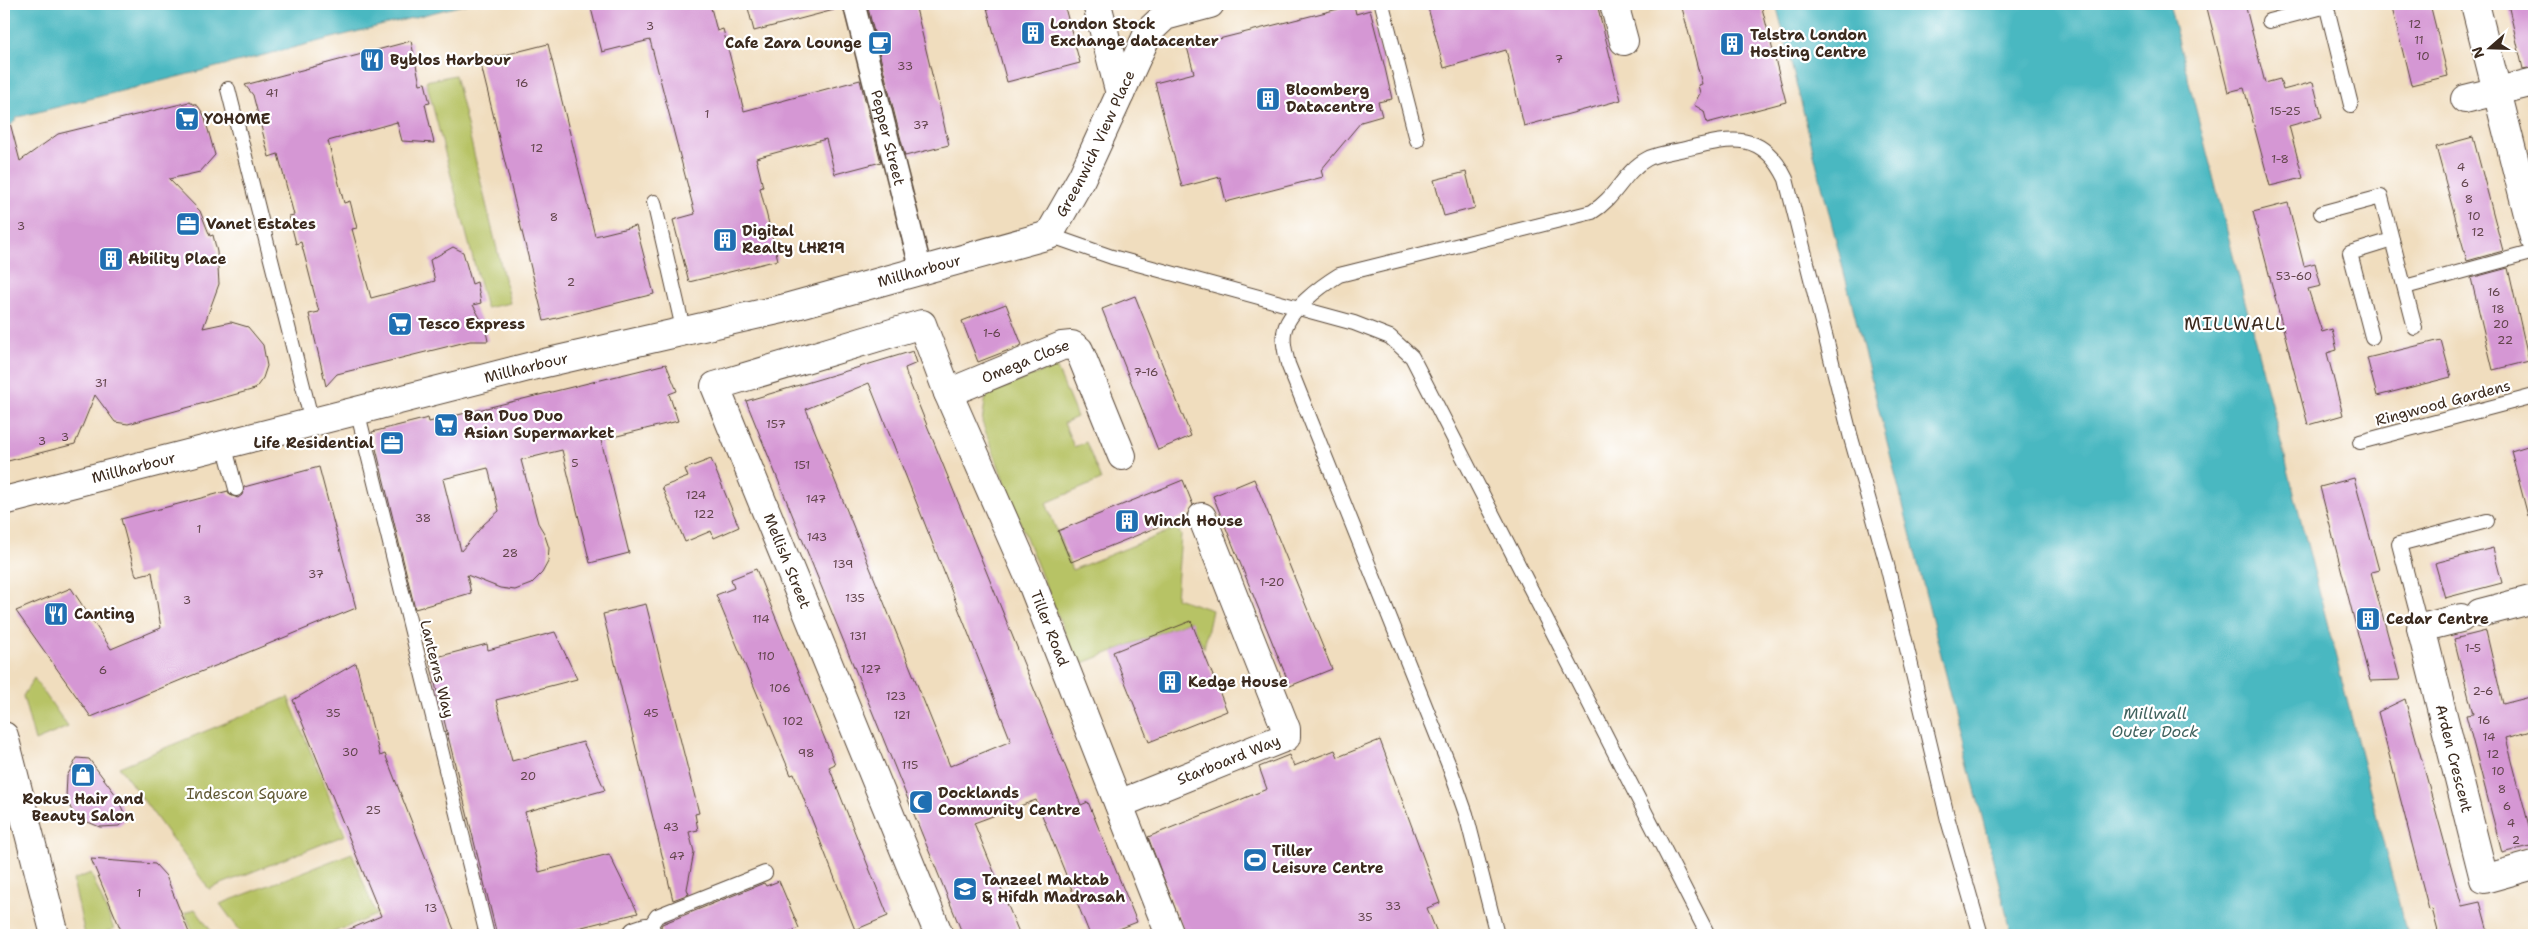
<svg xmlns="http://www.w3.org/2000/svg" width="2538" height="939" font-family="'Shantell Sans',sans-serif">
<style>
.green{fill:#b7c365;stroke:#797642}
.water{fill:#49b8c1;stroke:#427170}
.building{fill:#d597d4;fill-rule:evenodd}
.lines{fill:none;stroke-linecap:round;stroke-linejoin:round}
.service-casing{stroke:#564536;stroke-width:16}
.pedestrian-casing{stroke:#564536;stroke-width:24}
.minor-casing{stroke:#564536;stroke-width:30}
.service{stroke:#fff;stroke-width:14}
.pedestrian{stroke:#fff;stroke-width:21}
.minor{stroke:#fff;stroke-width:28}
.labels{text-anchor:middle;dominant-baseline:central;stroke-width:4.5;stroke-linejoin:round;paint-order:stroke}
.number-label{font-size:12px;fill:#62454c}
.poi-label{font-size:15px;font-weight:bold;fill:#3b2a1e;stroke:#fff;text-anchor:start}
.street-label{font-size:15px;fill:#3b2a1e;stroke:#fff}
.park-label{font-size:15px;fill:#605833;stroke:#fff}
.water-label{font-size:16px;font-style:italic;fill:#41635f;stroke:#fff}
.quarter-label{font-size:18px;letter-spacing:1px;fill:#3b2a1e;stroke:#fff}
</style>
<rect width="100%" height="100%" fill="#fff"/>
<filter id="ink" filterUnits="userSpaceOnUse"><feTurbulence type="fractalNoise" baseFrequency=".02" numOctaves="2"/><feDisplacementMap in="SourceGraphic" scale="10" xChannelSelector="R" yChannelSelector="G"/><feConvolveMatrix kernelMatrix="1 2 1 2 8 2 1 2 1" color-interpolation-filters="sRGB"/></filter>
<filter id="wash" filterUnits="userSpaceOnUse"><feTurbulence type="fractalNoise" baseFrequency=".0096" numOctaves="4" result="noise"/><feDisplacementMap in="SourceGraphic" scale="20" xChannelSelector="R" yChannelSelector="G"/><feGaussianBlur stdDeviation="1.12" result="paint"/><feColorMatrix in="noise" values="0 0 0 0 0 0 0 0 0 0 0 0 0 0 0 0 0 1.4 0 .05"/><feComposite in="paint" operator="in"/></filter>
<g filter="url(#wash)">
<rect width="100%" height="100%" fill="#f0ddbe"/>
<g class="green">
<polygon points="455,75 510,303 486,308 426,81"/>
<polygon points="1056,366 1077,417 1064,423 1074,447 1086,442 1101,480 1046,503 1072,570 1177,528 1181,535 1176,598 1212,610 1204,648 1190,621 1078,665 1017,515 982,422 986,395"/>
<polygon points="34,678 68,727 35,741 23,696"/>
<polygon points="288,697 345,835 209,889 119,767"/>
<polygon points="352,853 376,915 327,935 243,935 220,904"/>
<polygon points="91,873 114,929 99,935 85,935 73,880"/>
<polygon points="195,909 214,935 194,935 185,913"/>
</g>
<g class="water">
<polygon points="4,4 467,4 18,117 8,129 4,130"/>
<polygon points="1776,4 2169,4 2407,935 2012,935"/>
</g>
<g id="blocks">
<g class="building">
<polygon points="590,4 710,4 717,31 723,29 744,111 860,80 881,162 835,174 826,139 756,158 763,187 760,188 778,260 689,282 673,220 695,214 650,40 602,52"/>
<polygon points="747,4 833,4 834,10 754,31"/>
<polygon points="867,4 915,4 949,145 905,156"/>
<polygon points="986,4 1064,4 1080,63 1007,82"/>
<polygon points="1427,4 1597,4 1621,100 1524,126 1506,50 1444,68"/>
<polygon points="1681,4 1761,4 1786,102 1707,123 1704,111 1694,105 1700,93 1698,85 1702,84"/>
<polygon points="2206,4 2245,4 2265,83 2280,79 2283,90 2313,82 2322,117 2289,126 2303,178 2270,186 2244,88 2228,92"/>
<polygon points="2391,4 2430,4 2448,76 2411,85"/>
<polygon points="2508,4 2534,4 2534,67 2523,69"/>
<polygon points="1354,5 1356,14 1370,10 1385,68 1392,99 1378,102 1382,116 1361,122 1321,170 1323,177 1226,202 1220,177 1182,187 1155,83 1194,73 1187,47"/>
<polygon points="411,41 420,84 425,83 430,103 425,104 434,143 402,141 397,122 328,141 344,203 350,201 357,228 352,229 371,298 435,281 430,260 453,247 463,252 472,284 477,282 481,303 473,305 485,327 488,341 470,341 337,374 326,386 309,314 319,312 301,242 296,244 289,216 294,215 278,154 269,157 253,95 245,85"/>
<polygon points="548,44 595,236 636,226 654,294 544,321 480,61"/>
<polygon points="189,102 198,106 204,115 215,155 200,172 169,179 200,211 210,236 213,235 217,252 219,284 203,328 231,322 248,327 263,345 267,366 263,378 255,389 128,424 115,422 95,395 75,444 4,462 4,124 10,123 20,161 58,134"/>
<polygon points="2473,137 2503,251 2467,261 2436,147"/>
<polygon points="1466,172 1475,208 1444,216 1434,180"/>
<polygon points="2288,203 2304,266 2315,263 2321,286 2308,289 2322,332 2332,329 2337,350 2327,353 2343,415 2308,425 2253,212"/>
<polygon points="2508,268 2529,361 2493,370 2471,278"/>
<polygon points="1135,296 1191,436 1158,450 1102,309"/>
<polygon points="1006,304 1022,345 978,362 962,321"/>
<polygon points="2441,340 2451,377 2377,396 2367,358"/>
<path d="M913,351L917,363L905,368L907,376L1081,805L1088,802L1137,922L1104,935H1090L1036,800L974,823L1020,935H963L746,401ZM869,383L1011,741L950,766L806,409Z"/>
<path d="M666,364L677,391L669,394L678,421L601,440L629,553L590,563L562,450L521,460L538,523L544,533L549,548L548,562L542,573L531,584L515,590L500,588L467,575L471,593L415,609L372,432L428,418L429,422ZM488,468L499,511L484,524L461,551L443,479Z"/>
<polygon points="2534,444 2534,515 2528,516 2511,451"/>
<polygon points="711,459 739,527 714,538 711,531 685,542 662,487 688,477 685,469"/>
<polygon points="319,467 356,608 91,717 16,611 71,588 111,649 161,628 152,572 136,576 121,519 228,491 230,495 238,498 242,495 244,487"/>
<polygon points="2354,478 2379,570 2371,572 2400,680 2370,681 2320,487"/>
<polygon points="1254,479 1332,669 1290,686 1213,496"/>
<polygon points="1183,480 1193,505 1187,515 1071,562 1058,531"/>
<polygon points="2493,548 2502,583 2445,598 2435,563"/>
<polygon points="756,569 835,764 829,767 888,916 855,930 794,774 791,775 716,595 734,588 731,579"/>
<polygon points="646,604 699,813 695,814 698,830 689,832 694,852 687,889 689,894 673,900 603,614"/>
<polygon points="1191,621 1227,711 1149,742 1113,652"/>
<polygon points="2486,631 2503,704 2534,696 2534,730 2506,738 2534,845 2502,853 2466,715 2473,714 2454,639"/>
<polygon points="555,632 577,679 496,700 512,761 583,742 605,790 525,812 539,872 609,854 638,913 558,933 559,935 497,935 429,659 487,644 488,650"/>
<polygon points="356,663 380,756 385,754 456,935 336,935 381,916 293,700"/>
<polygon points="2405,699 2462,906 2480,902 2489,935 2439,935 2432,909 2429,910 2378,712"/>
<polygon points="1380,740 1440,903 1427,908 1438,935 1185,935 1148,837 1267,789 1259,767 1289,755 1294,766 1335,750 1338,757"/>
<polygon points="77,758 89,759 116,795 125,815 124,821 119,826 100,827 78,818 71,809 66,797 67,776"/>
<polygon points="91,859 155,864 166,876 190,935 123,935"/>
<polygon points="779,881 799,928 781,935 663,935 661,926 662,924 764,883 766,886"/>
</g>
</g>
</g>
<g filter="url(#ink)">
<use href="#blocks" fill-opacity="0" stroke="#564536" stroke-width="1"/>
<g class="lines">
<defs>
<g id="service">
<polyline points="1382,4 1417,140"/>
<polyline points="2326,4 2351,105"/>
<polyline points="2269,21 2327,6"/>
<polyline points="228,89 312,422"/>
<polyline points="654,202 684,333"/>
<polyline points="2321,213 2381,197 2415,328"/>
<polyline points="1049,235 1112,257 1354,323 1390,337 1412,357 1708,935"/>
<polyline points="2405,287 2534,252"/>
<polyline points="2372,337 2350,253 2392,240"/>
<polyline points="357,410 487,935"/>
<polyline points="2360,442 2534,396"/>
<polyline points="224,444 236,489"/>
<polyline points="2421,628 2399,544 2487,521"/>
<polyline points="646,932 657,916 765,873"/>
<path d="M1497,935L1466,814L1448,763L1288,364C1286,354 1282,344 1284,333C1287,311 1321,286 1339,275L1592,212C1616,198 1624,171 1647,159C1658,153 1673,152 1685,149C1730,138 1762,129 1786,179L1851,438L1886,561L1948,820L1981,935"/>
</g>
<g id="pedestrian">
<path id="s1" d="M854,4L921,270"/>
</g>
<g id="minor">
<polyline points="1097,4 1120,94"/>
<polyline points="1614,4 1624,41"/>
<polyline points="2475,4 2534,238"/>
<polyline points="2465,99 2534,82"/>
<path id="s2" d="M948,393L1062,346L1072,345L1079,350L1122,456"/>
<path id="s3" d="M4,501L536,365L782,309L1049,235L1082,177L1149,31L1165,16L1210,4"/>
<polyline points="2480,613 2534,599"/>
<path id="s4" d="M2461,618L2421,628L2484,879L2534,865"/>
<polyline points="4,736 55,935"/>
<path id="s5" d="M1119,804L1286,737V729L1202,517"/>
<polyline points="637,935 646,932 648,935"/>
<path id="s6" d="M939,935L715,386L922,324L948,393L1033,586L1170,935"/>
</g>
</defs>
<use href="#service" class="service-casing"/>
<use href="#pedestrian" class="pedestrian-casing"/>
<use href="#minor" class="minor-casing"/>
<use href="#service" class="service"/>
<use href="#pedestrian" class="pedestrian"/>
<use href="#minor" class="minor"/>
</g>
</g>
<defs>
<symbol id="building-square" viewBox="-11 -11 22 22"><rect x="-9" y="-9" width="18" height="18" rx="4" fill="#1f6fb2" stroke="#fff"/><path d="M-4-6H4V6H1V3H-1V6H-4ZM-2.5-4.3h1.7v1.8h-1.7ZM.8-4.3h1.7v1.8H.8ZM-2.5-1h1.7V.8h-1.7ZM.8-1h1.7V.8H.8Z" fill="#fff"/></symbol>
<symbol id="cafe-square" viewBox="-11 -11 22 22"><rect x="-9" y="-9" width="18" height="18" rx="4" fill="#1f6fb2" stroke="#fff"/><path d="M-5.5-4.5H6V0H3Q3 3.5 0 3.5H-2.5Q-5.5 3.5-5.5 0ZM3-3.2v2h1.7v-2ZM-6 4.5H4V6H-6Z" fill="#fff"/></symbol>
<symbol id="restaurant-square" viewBox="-11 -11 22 22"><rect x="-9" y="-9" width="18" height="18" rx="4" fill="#1f6fb2" stroke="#fff"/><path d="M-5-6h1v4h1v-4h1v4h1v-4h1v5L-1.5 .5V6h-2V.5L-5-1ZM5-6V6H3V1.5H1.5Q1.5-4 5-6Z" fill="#fff"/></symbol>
<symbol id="supermarket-square" viewBox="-11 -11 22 22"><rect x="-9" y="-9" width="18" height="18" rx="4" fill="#1f6fb2" stroke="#fff"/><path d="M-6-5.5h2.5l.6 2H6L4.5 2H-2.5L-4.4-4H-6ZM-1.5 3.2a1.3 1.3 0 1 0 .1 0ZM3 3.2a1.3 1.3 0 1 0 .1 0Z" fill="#fff"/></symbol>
<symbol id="office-square" viewBox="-11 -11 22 22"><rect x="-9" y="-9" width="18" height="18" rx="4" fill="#1f6fb2" stroke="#fff"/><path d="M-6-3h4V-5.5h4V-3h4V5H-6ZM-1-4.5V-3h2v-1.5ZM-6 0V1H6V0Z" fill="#fff"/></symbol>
<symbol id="shop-square" viewBox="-11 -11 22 22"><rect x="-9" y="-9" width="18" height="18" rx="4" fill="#1f6fb2" stroke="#fff"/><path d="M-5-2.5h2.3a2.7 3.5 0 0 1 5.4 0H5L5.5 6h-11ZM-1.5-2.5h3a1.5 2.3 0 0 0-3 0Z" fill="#fff"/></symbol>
<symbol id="mosque-square" viewBox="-11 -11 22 22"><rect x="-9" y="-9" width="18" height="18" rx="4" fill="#1f6fb2" stroke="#fff"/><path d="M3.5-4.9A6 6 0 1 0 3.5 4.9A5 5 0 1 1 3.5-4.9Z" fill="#fff"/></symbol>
<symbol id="stadium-square" viewBox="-11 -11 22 22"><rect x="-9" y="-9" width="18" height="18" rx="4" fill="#1f6fb2" stroke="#fff"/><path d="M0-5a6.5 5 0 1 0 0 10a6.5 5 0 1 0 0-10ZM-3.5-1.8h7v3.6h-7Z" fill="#fff"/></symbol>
<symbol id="school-square" viewBox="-11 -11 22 22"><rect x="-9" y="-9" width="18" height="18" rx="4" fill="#1f6fb2" stroke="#fff"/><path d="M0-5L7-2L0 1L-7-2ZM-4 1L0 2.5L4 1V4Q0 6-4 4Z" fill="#fff"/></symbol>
</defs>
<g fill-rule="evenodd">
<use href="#building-square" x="1019" y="19" width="28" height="28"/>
<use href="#cafe-square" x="866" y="29" width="28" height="28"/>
<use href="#building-square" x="1718" y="30" width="28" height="28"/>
<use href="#restaurant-square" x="358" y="46" width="28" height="28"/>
<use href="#building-square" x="1254" y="85" width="28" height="28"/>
<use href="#supermarket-square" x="173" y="105" width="28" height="28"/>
<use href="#office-square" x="174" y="210" width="28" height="28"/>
<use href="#building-square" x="711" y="226" width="28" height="28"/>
<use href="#building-square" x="97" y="245" width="28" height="28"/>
<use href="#supermarket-square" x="386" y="310" width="28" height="28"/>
<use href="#supermarket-square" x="432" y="411" width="28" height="28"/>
<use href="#office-square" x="378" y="429" width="28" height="28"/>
<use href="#building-square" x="1113" y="507" width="28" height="28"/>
<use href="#restaurant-square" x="42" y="600" width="28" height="28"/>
<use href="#building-square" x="2354" y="605" width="28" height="28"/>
<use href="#building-square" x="1156" y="668" width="28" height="28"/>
<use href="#shop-square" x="69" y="761" width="28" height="28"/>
<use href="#mosque-square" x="907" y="788" width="28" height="28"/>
<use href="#stadium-square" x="1241" y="846" width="28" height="28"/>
<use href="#school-square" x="951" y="875" width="28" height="28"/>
</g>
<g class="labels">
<g class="number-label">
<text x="2415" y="24">12</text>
<text x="650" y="26">3</text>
<text x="2419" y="40">11</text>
<text x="2423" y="56">10</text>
<text x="1559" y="59">7</text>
<text x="905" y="66">33</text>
<text x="522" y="83">16</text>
<text x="272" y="93">41</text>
<text x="2285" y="111">15-25</text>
<text x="707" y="114">1</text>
<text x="921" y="125">37</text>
<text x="537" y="148">12</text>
<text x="2280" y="159">1-8</text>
<text x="2461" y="167">4</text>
<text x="2465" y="183">6</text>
<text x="2469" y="199">8</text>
<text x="2474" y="216">10</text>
<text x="554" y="217">8</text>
<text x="21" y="226">3</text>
<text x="2478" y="232">12</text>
<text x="2294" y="276">53-60</text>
<text x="571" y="282">2</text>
<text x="2494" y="292">16</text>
<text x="2498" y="309">18</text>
<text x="2501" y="324">20</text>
<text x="992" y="333">1-6</text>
<text x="2505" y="340">22</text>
<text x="1146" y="372">7-16</text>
<text x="101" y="383">31</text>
<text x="776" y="424">157</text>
<text x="65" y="437">3</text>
<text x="42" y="441">3</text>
<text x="575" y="463">5</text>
<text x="802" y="465">151</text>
<text x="696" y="495">124</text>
<text x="816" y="499">147</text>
<text x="704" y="514">122</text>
<text x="423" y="518">38</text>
<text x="199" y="529">1</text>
<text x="817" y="537">143</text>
<text x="510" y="553">28</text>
<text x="843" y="564">139</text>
<text x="316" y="574">37</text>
<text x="1272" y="582">1-20</text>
<text x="855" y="598">135</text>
<text x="187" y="600">3</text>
<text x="761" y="619">114</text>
<text x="858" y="636">131</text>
<text x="2473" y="648">1-5</text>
<text x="766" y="656">110</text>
<text x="871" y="669">127</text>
<text x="103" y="670">6</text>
<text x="780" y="688">106</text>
<text x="2483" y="691">2-6</text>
<text x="896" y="696">123</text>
<text x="333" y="713">35</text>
<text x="651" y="713">45</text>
<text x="902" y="715">121</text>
<text x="2484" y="720">16</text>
<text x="793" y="721">102</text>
<text x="2489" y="737">14</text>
<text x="350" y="752">30</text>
<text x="806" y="753">98</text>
<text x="2493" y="754">12</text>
<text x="910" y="765">115</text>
<text x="2498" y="771">10</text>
<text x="528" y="776">20</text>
<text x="2502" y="789">8</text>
<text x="2507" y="806">6</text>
<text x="373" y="810">25</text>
<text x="2511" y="823">4</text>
<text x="671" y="827">43</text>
<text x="2516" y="840">2</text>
<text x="677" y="856">47</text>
<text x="139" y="893">1</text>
<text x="1393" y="906">33</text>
<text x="431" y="908">13</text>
<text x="1365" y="917">35</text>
</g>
<g class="poi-label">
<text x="1050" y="24">London Stock<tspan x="1050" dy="17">Exchange datacenter</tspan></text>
<text x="1750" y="35">Telstra London<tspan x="1750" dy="17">Hosting Centre</tspan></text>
<text x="862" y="43" text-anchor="end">Cafe Zara Lounge</text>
<text x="390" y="60">Byblos Harbour</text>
<text x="1286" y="90">Bloomberg<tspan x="1286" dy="17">Datacentre</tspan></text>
<text x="204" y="119">YOHOME</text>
<text x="206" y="224">Vanet Estates</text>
<text x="742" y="231">Digital<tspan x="742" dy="17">Realty LHR19</tspan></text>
<text x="128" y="259">Ability Place</text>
<text x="418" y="324">Tesco Express</text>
<text x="464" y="416">Ban Duo Duo<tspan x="464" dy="17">Asian Supermarket</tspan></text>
<text x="374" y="443" text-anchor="end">Life Residential</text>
<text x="1144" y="521">Winch House</text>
<text x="74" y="614">Canting</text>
<text x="2386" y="619">Cedar Centre</text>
<text x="1188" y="682">Kedge House</text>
<text x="938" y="793">Docklands<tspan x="938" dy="17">Community Centre</tspan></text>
<text x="83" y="799" text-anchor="middle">Rokus Hair and<tspan x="83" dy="17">Beauty Salon</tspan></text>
<text x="1272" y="851">Tiller<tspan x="1272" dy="17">Leisure Centre</tspan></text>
<text x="982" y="880">Tanzeel Maktab<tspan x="982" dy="17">&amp; Hifdh Madrasah</tspan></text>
</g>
<g class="street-label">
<text stroke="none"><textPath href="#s1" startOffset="138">Pepper Street</textPath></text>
<text stroke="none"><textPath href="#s3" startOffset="1181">Greenwich View Place</textPath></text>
<text stroke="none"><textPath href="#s3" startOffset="944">Millharbour</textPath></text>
<text stroke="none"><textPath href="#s2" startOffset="84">Omega Close</textPath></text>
<text stroke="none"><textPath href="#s3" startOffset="539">Millharbour</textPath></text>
<text transform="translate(2443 403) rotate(-15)">Ringwood Gardens</text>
<text stroke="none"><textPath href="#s3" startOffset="134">Millharbour</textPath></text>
<text transform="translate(787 561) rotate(68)">Mellish Street</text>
<text stroke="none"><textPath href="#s6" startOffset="1139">Tiller Road</textPath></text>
<text transform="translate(437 669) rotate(76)">Lanterns Way</text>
<text stroke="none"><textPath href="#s4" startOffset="176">Arden Crescent</textPath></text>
<text stroke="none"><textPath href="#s5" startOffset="118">Starboard Way</textPath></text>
</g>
<g class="park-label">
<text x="247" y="794">Indescon Square</text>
</g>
<g class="water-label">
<text x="2155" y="713">Millwall<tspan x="2155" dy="18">Outer Dock</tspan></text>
</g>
<g class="quarter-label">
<text x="2235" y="324">MILLWALL</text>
</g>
</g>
<rect width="2538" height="939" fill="none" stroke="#fff" stroke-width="20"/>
<g transform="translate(2490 48) rotate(250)" stroke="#ffffff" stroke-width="4" paint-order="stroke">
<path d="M0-4L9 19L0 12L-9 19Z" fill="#3b2a1e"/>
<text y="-8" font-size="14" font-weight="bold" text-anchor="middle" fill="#3b2a1e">N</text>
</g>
</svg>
